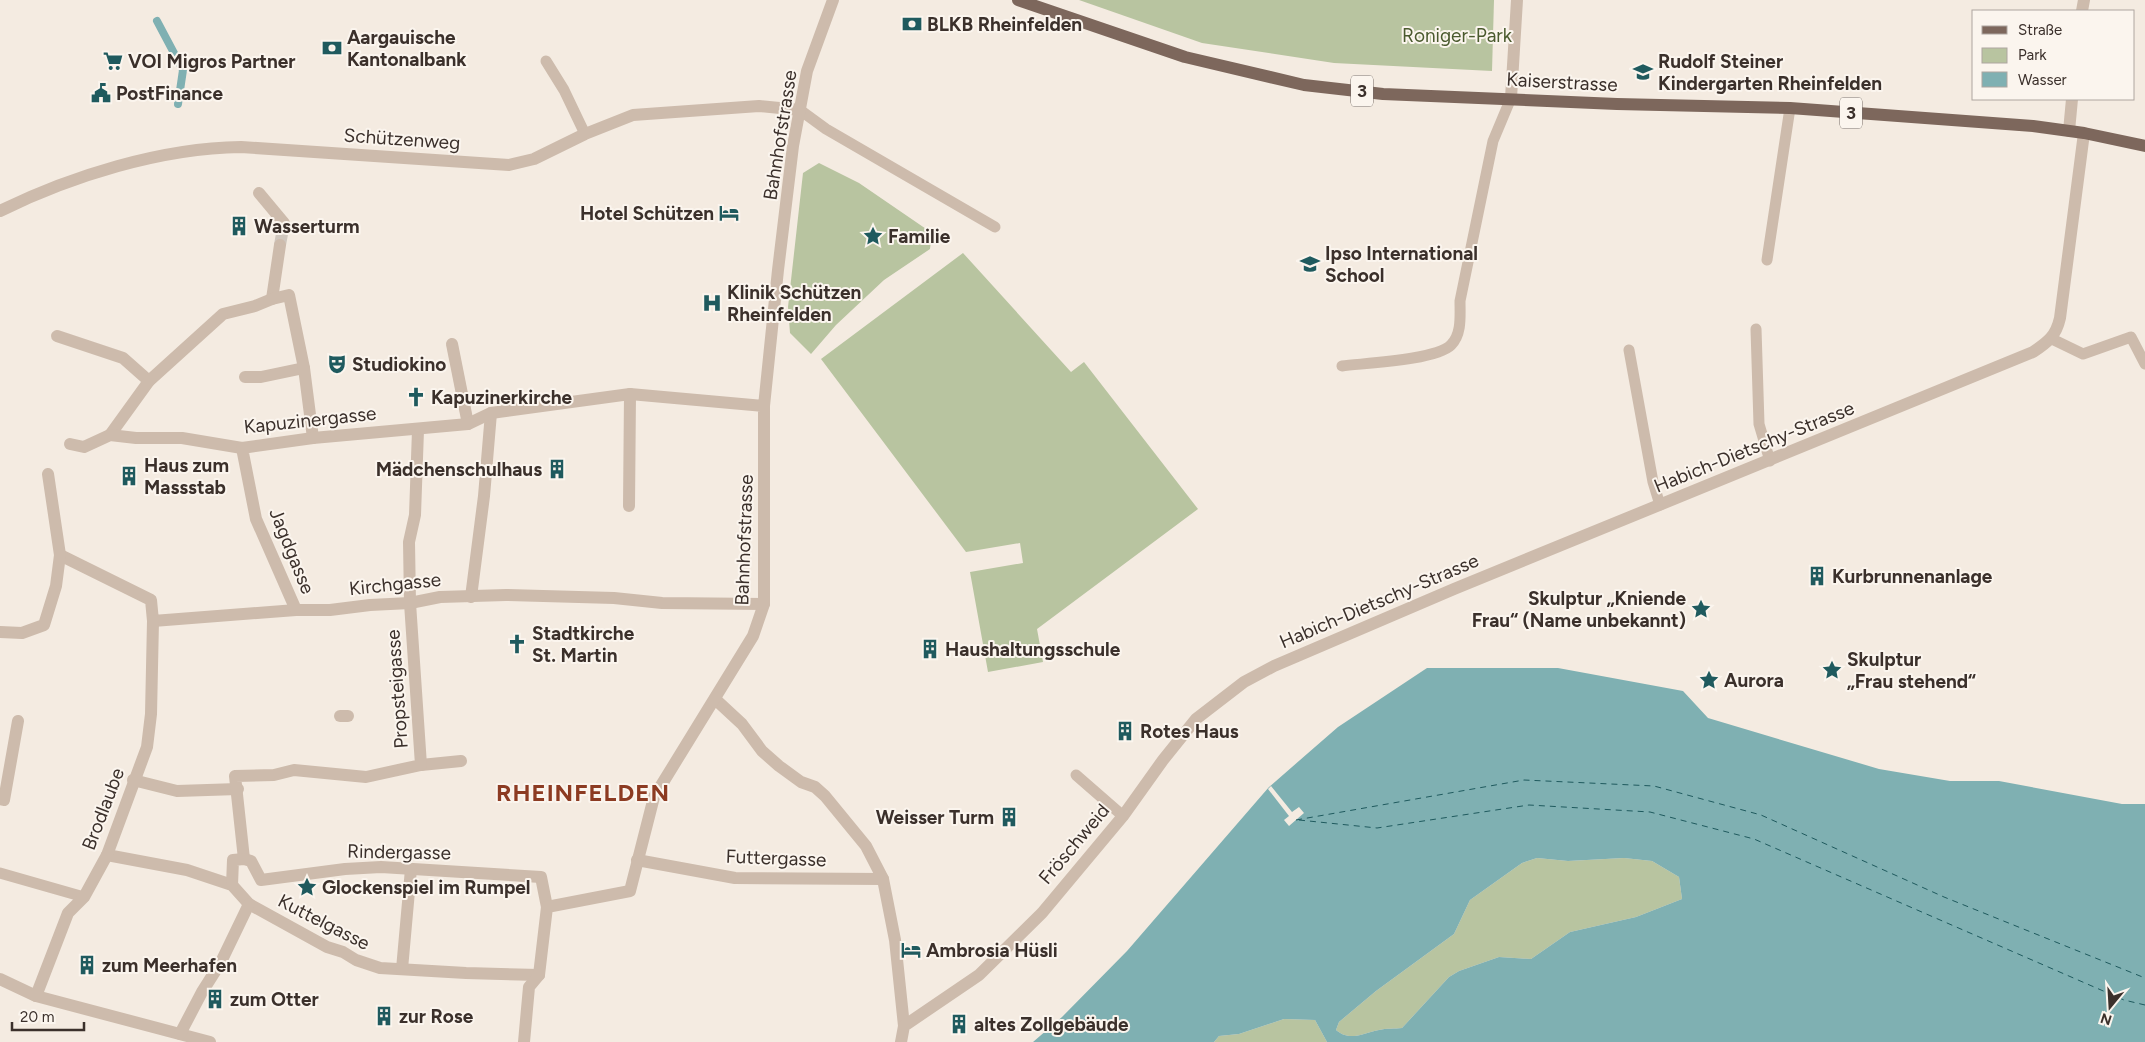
<svg xmlns="http://www.w3.org/2000/svg" width="2145" height="1042" font-family="Figtree,sans-serif">
<style>
.green{fill:#b8c4a0}
.water{fill:#7fb0b2;fill-rule:evenodd}
.pier{fill:#f4ebe1}
.lines{fill:none;stroke-linecap:round;stroke-linejoin:round}
.stream{stroke:#7fb0b2;stroke-width:8}
.ferry{stroke:#1f5a5e;stroke-width:1;stroke-dasharray:6 5;stroke-linecap:butt}
.pedestrian-tunnel{stroke:#cfc6bd;stroke-width:12;stroke-dasharray:12 6;stroke-linecap:butt}
.service{stroke:#cdbbac;stroke-width:11}
.pedestrian{stroke:#cdbbac;stroke-width:12}
.minor{stroke:#cdbbac;stroke-width:12}
.primary{stroke:#7d675c;stroke-width:12}
.labels{text-anchor:middle;dominant-baseline:central;stroke-width:4;stroke-linejoin:round;paint-order:stroke}
.shield{fill:#fbf5ee;stroke:#756b66;stroke-width:1}
.shield-label{font-size:18px;font-weight:bold;fill:#3b302b}
.poi-label{font-size:19px;font-weight:bold;fill:#3b302b;stroke:#fbf5ee;text-anchor:start}
.park-label{font-size:19px;fill:#4a5a2e;stroke:#fbf5ee}
.street-label{font-size:19px;fill:#3b302b;stroke:#fbf5ee}
.district-label{font-size:24px;font-weight:bold;letter-spacing:1px;fill:#8c3b22;stroke:#fbf5ee}
</style>
<rect width="100%" height="100%" fill="#f4ebe1"/>
<g class="green">
<polygon points="1079,0 1494,0 1492,71 1334,63 1202,43"/>
<polygon points="819,163 859,183 932,233 930,249 884,280 836,325 811,354 790,333 788,307 803,173"/>
<polygon points="963,253 1071,372 1084,362 1198,509 1037,629 1043,662 988,672 970,572 1023,563 1020,543 966,552 821,359"/>
<path d="M1537,858L1568,861L1624,858L1652,861L1679,877L1682,899L1636,917L1570,932L1531,959L1499,957L1459,971L1449,977L1402,1028C1395,1029 1386,1028 1379,1030C1363,1033 1350,1042 1336,1030L1339,1022L1376,991L1454,934L1470,900L1522,863Z"/>
<polygon points="1284,1019 1315,1020 1327,1042 1214,1042 1219,1036 1239,1034"/>
</g>
<path class="water" d="M1427,668H1558L1683,691L1708,718L1879,769L1950,781H1999L2122,804H2145V1042H1327L1315,1020L1284,1019L1239,1034L1219,1036L1214,1042H1033L1062,1017L1127,951L1269,787L1338,727ZM1537,858L1568,861L1624,858L1652,861L1679,877L1682,899L1636,917L1570,932L1531,959L1499,957L1459,971L1449,977L1402,1028C1395,1029 1386,1028 1379,1030C1363,1033 1350,1042 1336,1030L1339,1022L1376,991L1454,934L1470,900L1522,863Z"/>
<polygon class="pier" points="1271,786 1292,812 1299,807 1304,813 1289,826 1284,820 1289,816 1268,789"/>
<g class="lines">
<polyline class="stream" points="157,21 183,70 178,104"/>
<g class="ferry">
<polyline points="1296,820 1524,780 1654,786 1761,815 1944,897 2145,978"/>
<polyline points="1299,820 1377,828 1529,805 1650,812 1754,839 2124,1000 2145,1005"/>
</g>
<polyline class="pedestrian-tunnel" points="280,245 284,223"/>
<g class="service">
<polyline points="546,61 564,90 585,134"/>
<polyline points="800,110 826,129 995,227"/>
<polyline points="1767,260 1790,108"/>
<polyline points="1756,329 1759,424 1770,461"/>
<polyline points="2052,339 2083,354 2131,337 2145,364"/>
<polyline points="1629,350 1653,482 1660,505"/>
<path d="M1342,366C1366,363 1436,360 1451,345C1462,334 1460,316 1460,301L1493,141L1511,98"/>
<polyline points="1076,775 1123,816"/>
<polyline points="0,873 84,897"/>
</g>
<g class="pedestrian">
<polyline points="259,193 284,223"/>
<polyline points="272,299 280,245"/>
<polyline points="57,336 123,358 149,381"/>
<polyline points="452,344 468,424"/>
<polyline points="245,377 261,377 304,368"/>
<polyline points="110,435 149,381 223,314 255,306 272,299 289,295 304,368 313,438"/>
<polyline points="70,444 84,447 110,435 136,438 182,438 242,448"/>
<polyline points="629,506 630,394"/>
<polyline points="60,555 151,600 153,621 296,610"/>
<polyline points="471,597 484,496 491,413"/>
<polyline points="0,632 22,633 44,625 56,586 60,555 48,474"/>
<polyline points="715,699 742,724 762,751 779,766 801,782 815,787 825,796 866,846 883,879 895,940 904,1026"/>
<polyline points="340,716 348,716"/>
<polyline points="421,765 461,761"/>
<polyline points="133,780 177,791 238,789"/>
<polyline points="0,799 4,800 18,721"/>
<polyline points="107,855 187,870 232,885 249,904 327,947 343,952 356,960 380,968 466,973 539,975"/>
<polyline points="244,859 235,776 274,775 294,770 366,777 421,765 410,603 409,542 415,515 418,430"/>
<polyline points="637,860 735,878 883,879"/>
<polyline points="232,885 233,860 244,859 251,861 261,880 345,869 381,867 541,877 547,907"/>
<polyline points="402,969 411,869"/>
<polyline points="0,979 36,996 210,1042"/>
<polyline points="36,996 68,913 84,897 107,855 147,747 151,714 153,621"/>
<polyline points="180,1034 202,992 221,962 249,904"/>
<polyline points="524,1042 529,987 539,975 547,907 630,891 654,797 753,636 764,604"/>
</g>
<g class="minor">
<polyline points="2082,11 2084,0"/>
<polyline points="1511,98 1517,0"/>
<polyline points="2069,131 2072,99"/>
<path d="M0,211C71,176 161,148 241,147L509,165L534,159L585,134L633,115L759,106L800,110"/>
<polyline points="764,406 630,394 491,413 468,424 313,438 242,448 256,519 296,610 330,610 370,605 410,603 440,597 506,595 614,598 662,603 764,604 764,406 778,270 793,146 807,71 833,0"/>
<path d="M901,1042L904,1026L979,975L1042,913L1123,816L1163,760L1196,719L1244,682L1274,666L1454,589L2033,352C2048,342 2056,336 2060,318L2084,133"/>
</g>
<polyline class="primary" points="1018,0 1185,57 1304,85 1383,94 1617,104 1790,108 2033,126 2084,133 2145,146"/>
</g>
<defs>
<symbol id="bank-bare" viewBox="-9 -9 18 18"><path d="M-6-4H6V4H-6ZM0-2.3a2.3 2.3 0 1 0 0 4.6a2.3 2.3 0 1 0 0-4.6Z" fill="#1f5a5e" stroke="#fbf5ee" stroke-width="2.5" paint-order="stroke"/></symbol>
<symbol id="supermarket-bare" viewBox="-9 -9 18 18"><path d="M-6-5.5h2.5l.6 2H6L4.5 2H-2.5L-4.4-4H-6ZM-1.5 3.2a1.3 1.3 0 1 0 .1 0ZM3 3.2a1.3 1.3 0 1 0 .1 0Z" fill="#1f5a5e" stroke="#fbf5ee" stroke-width="2.5" paint-order="stroke"/></symbol>
<symbol id="school-bare" viewBox="-9 -9 18 18"><path d="M0-5L7-2L0 1L-7-2ZM-4 1L0 2.5L4 1V4Q0 6-4 4Z" fill="#1f5a5e" stroke="#fbf5ee" stroke-width="2.5" paint-order="stroke"/></symbol>
<symbol id="civic-bare" viewBox="-9 -9 18 18"><path d="M-.6-6.5H3V-4.5H.6V-3L4-1V1h2V6H-6V1h2V-1L-.6-3ZM-1.2 2.5V6h2.4V2.5Z" fill="#1f5a5e" stroke="#fbf5ee" stroke-width="2.5" paint-order="stroke"/></symbol>
<symbol id="hotel-bare" viewBox="-9 -9 18 18"><path d="M-6-4.5h1.5V1H6V5H4.5V3h-9V5H-6ZM-4 0a1.8 1.8 0 1 1 3.6 0ZM.5 0V-2.5h3Q6-2.5 6 0Z" fill="#1f5a5e" stroke="#fbf5ee" stroke-width="2.5" paint-order="stroke"/></symbol>
<symbol id="building-bare" viewBox="-9 -9 18 18"><path d="M-4-6H4V6H1V3H-1V6H-4ZM-2.5-4.3h1.7v1.8h-1.7ZM.8-4.3h1.7v1.8H.8ZM-2.5-1h1.7V.8h-1.7ZM.8-1h1.7V.8H.8Z" fill="#1f5a5e" stroke="#fbf5ee" stroke-width="2.5" paint-order="stroke"/></symbol>
<symbol id="sight-bare" viewBox="-9 -9 18 18"><path d="M0-6L1.8-2.2L6-1.7L2.9 1.2L3.7 5.4L0 3.3L-3.7 5.4L-2.9 1.2L-6-1.7L-1.8-2.2Z" fill="#1f5a5e" stroke="#fbf5ee" stroke-width="2.5" paint-order="stroke"/></symbol>
<symbol id="hospital-bare" viewBox="-9 -9 18 18"><path d="M-5-5h3v3.5h4V-5h3V5h-3V1.5h-4V5h-3Z" fill="#1f5a5e" stroke="#fbf5ee" stroke-width="2.5" paint-order="stroke"/></symbol>
<symbol id="theatre-bare" viewBox="-9 -9 18 18"><path d="M-5-5.5Q0-4 5-5.5V0Q5 5 0 6Q-5 5-5 0ZM-3.3-2.5H-1v1.5H-3.3ZM1-2.5H3.3v1.5H1ZM-2.8 1Q0 5.5 2.8 1Z" fill="#1f5a5e" stroke="#fbf5ee" stroke-width="2.5" paint-order="stroke"/></symbol>
<symbol id="church-bare" viewBox="-9 -9 18 18"><path d="M-1.2-6h2.4v3.5h3.3v2.4h-3.3V6h-2.4V-.1h-3.3v-2.4h3.3Z" fill="#1f5a5e" stroke="#fbf5ee" stroke-width="2.5" paint-order="stroke"/></symbol>
</defs>
<g fill-rule="evenodd">
<use href="#bank-bare" x="898" y="10" width="28" height="28"/>
<use href="#bank-bare" x="318" y="34" width="28" height="28"/>
<use href="#supermarket-bare" x="99" y="47" width="28" height="28"/>
<use href="#school-bare" x="1629" y="58" width="28" height="28"/>
<use href="#civic-bare" x="87" y="79" width="28" height="28"/>
<use href="#hotel-bare" x="715" y="199" width="28" height="28"/>
<use href="#building-bare" x="225" y="212" width="28" height="28"/>
<use href="#sight-bare" x="859" y="222" width="28" height="28"/>
<use href="#school-bare" x="1296" y="250" width="28" height="28"/>
<use href="#hospital-bare" x="698" y="289" width="28" height="28"/>
<use href="#theatre-bare" x="323" y="350" width="28" height="28"/>
<use href="#church-bare" x="402" y="383" width="28" height="28"/>
<use href="#building-bare" x="543" y="455" width="28" height="28"/>
<use href="#building-bare" x="115" y="462" width="28" height="28"/>
<use href="#building-bare" x="1803" y="562" width="28" height="28"/>
<use href="#sight-bare" x="1687" y="595" width="28" height="28"/>
<use href="#church-bare" x="503" y="630" width="28" height="28"/>
<use href="#building-bare" x="916" y="635" width="28" height="28"/>
<use href="#sight-bare" x="1818" y="656" width="28" height="28"/>
<use href="#sight-bare" x="1695" y="666" width="28" height="28"/>
<use href="#building-bare" x="1111" y="717" width="28" height="28"/>
<use href="#building-bare" x="995" y="803" width="28" height="28"/>
<use href="#sight-bare" x="293" y="873" width="28" height="28"/>
<use href="#hotel-bare" x="897" y="936" width="28" height="28"/>
<use href="#building-bare" x="73" y="951" width="28" height="28"/>
<use href="#building-bare" x="201" y="985" width="28" height="28"/>
<use href="#building-bare" x="370" y="1002" width="28" height="28"/>
<use href="#building-bare" x="945" y="1010" width="28" height="28"/>
</g>
<g class="labels">
<g class="shield">
<rect x="1351" y="75.5" width="22" height="31" rx="4"/>
<rect x="1840" y="97.5" width="22" height="31" rx="4"/>
</g>
<g class="shield-label">
<text x="1362" y="91">3</text>
<text x="1851" y="113">3</text>
</g>
<g class="poi-label">
<text x="927" y="24">BLKB Rheinfelden</text>
<text x="347" y="37">Aargauische<tspan x="347" dy="22">Kantonalbank</tspan></text>
<text x="128" y="61">VOI Migros Partner</text>
<text x="1658" y="61">Rudolf Steiner<tspan x="1658" dy="22">Kindergarten Rheinfelden</tspan></text>
<text x="116" y="93">PostFinance</text>
<text x="714" y="213" text-anchor="end">Hotel Schützen</text>
<text x="254" y="226">Wasserturm</text>
<text x="888" y="236">Familie</text>
<text x="1325" y="253">Ipso International<tspan x="1325" dy="22">School</tspan></text>
<text x="727" y="292">Klinik Schützen<tspan x="727" dy="22">Rheinfelden</tspan></text>
<text x="352" y="364">Studiokino</text>
<text x="431" y="397">Kapuzinerkirche</text>
<text x="144" y="465">Haus zum<tspan x="144" dy="22">Massstab</tspan></text>
<text x="542" y="469" text-anchor="end">Mädchenschulhaus</text>
<text x="1832" y="576">Kurbrunnenanlage</text>
<text x="1686" y="598" text-anchor="end">Skulptur „Kniende<tspan x="1686" dy="22">Frau“ (Name unbekannt)</tspan></text>
<text x="532" y="633">Stadtkirche<tspan x="532" dy="22">St. Martin</tspan></text>
<text x="945" y="649">Haushaltungsschule</text>
<text x="1847" y="659">Skulptur<tspan x="1847" dy="22">„Frau stehend“</tspan></text>
<text x="1724" y="680">Aurora</text>
<text x="1140" y="731">Rotes Haus</text>
<text x="994" y="817" text-anchor="end">Weisser Turm</text>
<text x="322" y="887">Glockenspiel im Rumpel</text>
<text x="926" y="950">Ambrosia Hüsli</text>
<text x="102" y="965">zum Meerhafen</text>
<text x="230" y="999">zum Otter</text>
<text x="399" y="1016">zur Rose</text>
<text x="974" y="1024">altes Zollgebäude</text>
</g>
<g class="park-label">
<text x="1457" y="35">Roniger-Park</text>
</g>
<g class="street-label">
<text transform="translate(1562 82) rotate(3)">Kaiserstrasse</text>
<text transform="translate(780 135) rotate(-81)">Bahnhofstrasse</text>
<text transform="translate(402 139) rotate(4)">Schützenweg</text>
<text transform="translate(310 420) rotate(-6)">Kapuzinergasse</text>
<text transform="translate(1754 447) rotate(-22)">Habich-Dietschy-Strasse</text>
<text transform="translate(744 540) rotate(-88)">Bahnhofstrasse</text>
<text transform="translate(292 551) rotate(68)">Jagdgasse</text>
<text transform="translate(395 584) rotate(-6)">Kirchgasse</text>
<text transform="translate(1379 601) rotate(-23)">Habich-Dietschy-Strasse</text>
<text transform="translate(397 689) rotate(-94)">Propsteigasse</text>
<text transform="translate(103 809) rotate(-69)">Brodlaube</text>
<text transform="translate(1074 844) rotate(-50)">Fröschweid</text>
<text transform="translate(399 852) rotate(1)">Rindergasse</text>
<text transform="translate(776 858) rotate(2)">Futtergasse</text>
<text transform="translate(324 922) rotate(27)">Kuttelgasse</text>
</g>
<g class="district-label">
<text x="583" y="792">RHEINFELDEN</text>
</g>
</g>
<rect x="1972" y="10" width="162" height="90" fill="#fbf5ee" stroke="#aea6a0"/>
<rect x="1982" y="26" width="25" height="8" fill="#7d675c" stroke="#aea6a0"/>
<text x="2018" y="35" font-size="15" fill="#3b302b">Straße</text>
<rect x="1982" y="48" width="25" height="15" fill="#b8c4a0" stroke="#aea6a0"/>
<text x="2018" y="60" font-size="15" fill="#3b302b">Park</text>
<rect x="1982" y="72" width="25" height="15" fill="#7fb0b2" stroke="#aea6a0"/>
<text x="2018" y="85" font-size="15" fill="#3b302b">Wasser</text>
<g transform="translate(2110 1007) rotate(198)" stroke="#fbf5ee" stroke-width="4" paint-order="stroke">
<path d="M0-4L9 19L0 12L-9 19Z" fill="#3b302b"/>
<text y="-8" font-size="14" font-weight="bold" text-anchor="middle" fill="#3b302b">N</text>
</g>
<path d="M12 1022v8h72v-8" fill="none" stroke="#3b302b" stroke-width="2.5"/>
<text x="20" y="1022" font-size="15" fill="#3b302b" stroke="#fbf5ee" stroke-width="4" paint-order="stroke">20 m</text>
</svg>
